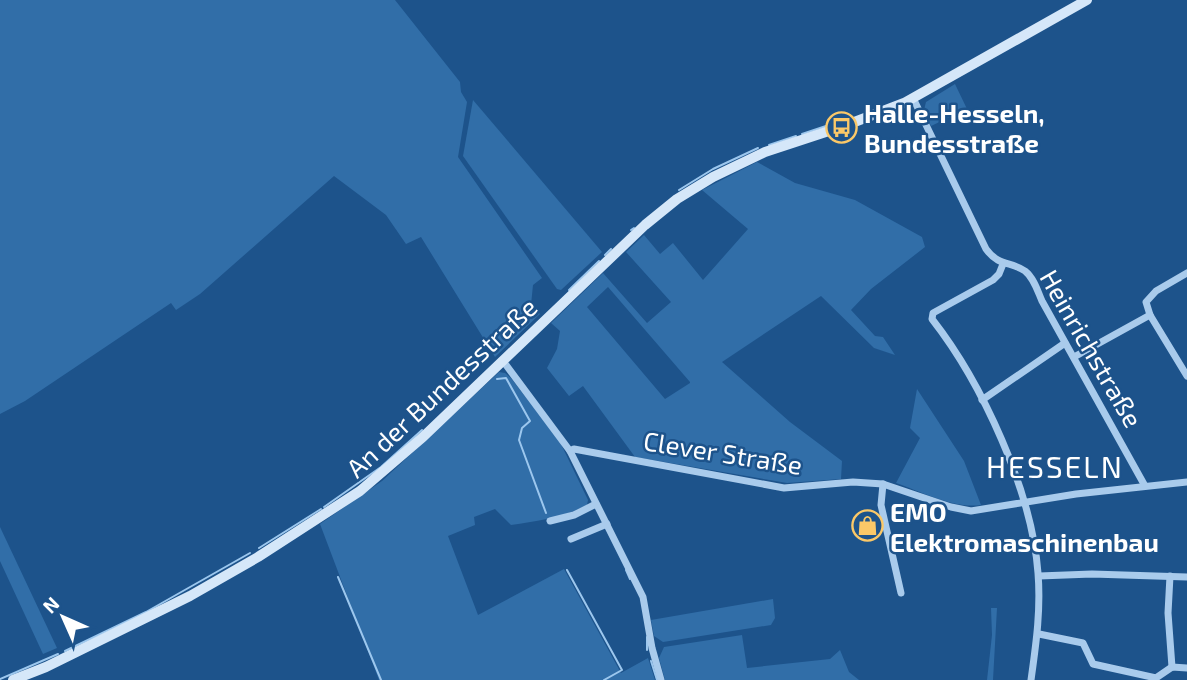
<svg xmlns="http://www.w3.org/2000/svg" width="1187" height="680" font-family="'Exo 2',sans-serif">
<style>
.green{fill:#316ea8;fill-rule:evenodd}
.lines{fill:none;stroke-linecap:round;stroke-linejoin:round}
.stream{stroke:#9cc7ee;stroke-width:2}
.minor{stroke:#a9cbec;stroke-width:7}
.secondary{stroke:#d5e7f9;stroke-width:10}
.labels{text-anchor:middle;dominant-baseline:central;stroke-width:5;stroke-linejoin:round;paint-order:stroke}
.poi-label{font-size:26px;font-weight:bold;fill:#fff;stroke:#1d538b;text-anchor:start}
.street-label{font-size:26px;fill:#fff;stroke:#1d538b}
.quarter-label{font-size:30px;letter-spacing:2px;fill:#fff;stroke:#1d538b}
</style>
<rect width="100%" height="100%" fill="#1d538b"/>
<g class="green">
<polygon points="0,0 395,0 460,82 461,92 467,102 458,157 542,278 533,285 531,305 540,314 495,357 421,237 406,244 386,215 334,176 200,294 176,310 171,303 25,401 0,414"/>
<polygon points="955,84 967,109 931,126 924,110 926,102"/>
<polygon points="473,100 602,252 561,290 557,289 463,156"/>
<path d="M757,162L795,183L855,200L922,237L925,247L871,289L851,310L875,336L883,337L895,355L874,348L821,296L722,362L790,422L842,461L841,479L787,483L635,457L583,386L569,396L547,368L557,349L560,331L551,323L603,273L647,323L671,302L626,252L644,235L660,254L673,243L703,280L748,229L702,190ZM608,287L690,382V383L665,399L587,307Z"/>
<path d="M499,372L505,373L511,378L560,442L588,500L587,505C563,518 537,521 511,525L495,509L474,517L475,525L448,536L478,615L564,569L621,673L648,658L655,680H379L320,524L382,481Z"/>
<path d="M917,389L964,461L981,505C954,509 922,492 896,483L920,438L910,428Z"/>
<polygon points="0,527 57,648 43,654 0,561"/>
<polygon points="773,599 775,618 771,625 663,642 654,636 651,620"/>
<polygon points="991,608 997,608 993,680 987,680 992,635"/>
<polygon points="742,635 747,668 830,659 840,650 849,672 859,680 665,680 659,658 664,647"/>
</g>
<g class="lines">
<g class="stream">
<polyline points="802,134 838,122"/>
<polyline points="769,145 796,136"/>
<polyline points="679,190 713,169 758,148"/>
<polyline points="631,230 634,228"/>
<polyline points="605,255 611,249"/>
<polyline points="569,290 599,261"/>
<polyline points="497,379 506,378 530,421 522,428 519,440 546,513"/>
<polyline points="324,507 381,467 422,430"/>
<polyline points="259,548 321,509"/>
<polyline points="567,570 622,670 604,680"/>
<polyline points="626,570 630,579"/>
<polyline points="338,577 381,680"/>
<polyline points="647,637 647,650"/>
<polyline points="65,651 146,612 250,553"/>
<polyline points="651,661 657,680"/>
<polyline points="0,679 58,654"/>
</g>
<g class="minor">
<path d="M913,98L986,249C999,267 1011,261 1025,271C1034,278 1038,292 1042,301L1145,486"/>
<path d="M1003,264L999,274L993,280L933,313L932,319C982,383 1032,491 1038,573C1041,610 1036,644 1031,680"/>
<polyline points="1187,273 1156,291 1146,302 1150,315 1187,376"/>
<polyline points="1074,357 1150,315"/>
<polyline points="503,361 570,451 643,597 652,648 661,680"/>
<polyline points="982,400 1065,343"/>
<polyline points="570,451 574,449 784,488 853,482 883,484 951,507 971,511 1076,494 1187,482"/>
<polyline points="883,484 881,505 901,593"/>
<polyline points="550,521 574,515 596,504"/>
<polyline points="571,539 607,524"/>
<polyline points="1039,576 1092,574 1187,577"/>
<polyline points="1170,576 1168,613 1172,667"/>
<polyline points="1039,634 1083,643 1093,664 1156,678 1172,667 1187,668"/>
</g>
<polyline class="secondary" points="13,680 46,667 190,596 258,557 360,491 423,437 645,225 677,199 713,177 765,152 844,126 904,103 1087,0"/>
</g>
<defs>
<symbol id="bus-ring" viewBox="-11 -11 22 22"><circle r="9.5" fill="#1d538b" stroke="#fbc868" stroke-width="1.5"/><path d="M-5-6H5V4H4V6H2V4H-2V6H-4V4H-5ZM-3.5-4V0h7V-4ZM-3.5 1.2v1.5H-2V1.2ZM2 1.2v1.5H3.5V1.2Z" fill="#fbc868"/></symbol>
<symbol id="shop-ring" viewBox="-11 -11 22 22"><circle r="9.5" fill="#1d538b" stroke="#fbc868" stroke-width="1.5"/><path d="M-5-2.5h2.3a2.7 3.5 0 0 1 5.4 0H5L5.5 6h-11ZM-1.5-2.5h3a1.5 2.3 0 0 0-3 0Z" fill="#fbc868"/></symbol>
</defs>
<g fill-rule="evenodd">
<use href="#bus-ring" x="824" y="110" width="35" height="35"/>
<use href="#shop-ring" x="850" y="508" width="35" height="35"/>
</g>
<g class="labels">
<g class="poi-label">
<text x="864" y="112">Halle-Hesseln,<tspan x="864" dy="30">Bundesstraße</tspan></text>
<text x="890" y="511">EMO<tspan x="890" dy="30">Elektromaschinenbau</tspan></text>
</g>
<g class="street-label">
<text transform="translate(1092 348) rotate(60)">Heinrichstraße</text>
<text transform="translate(441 387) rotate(-43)">An der Bundesstraße</text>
<text transform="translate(723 452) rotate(9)">Clever Straße</text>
</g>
<g class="quarter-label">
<text x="1055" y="466">HESSELN</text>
</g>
</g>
<g transform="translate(63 617) rotate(315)" stroke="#1d538b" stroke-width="5" paint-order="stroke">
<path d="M0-5L12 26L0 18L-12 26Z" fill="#ffffff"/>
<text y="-10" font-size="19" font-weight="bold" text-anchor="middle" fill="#ffffff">N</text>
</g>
</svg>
